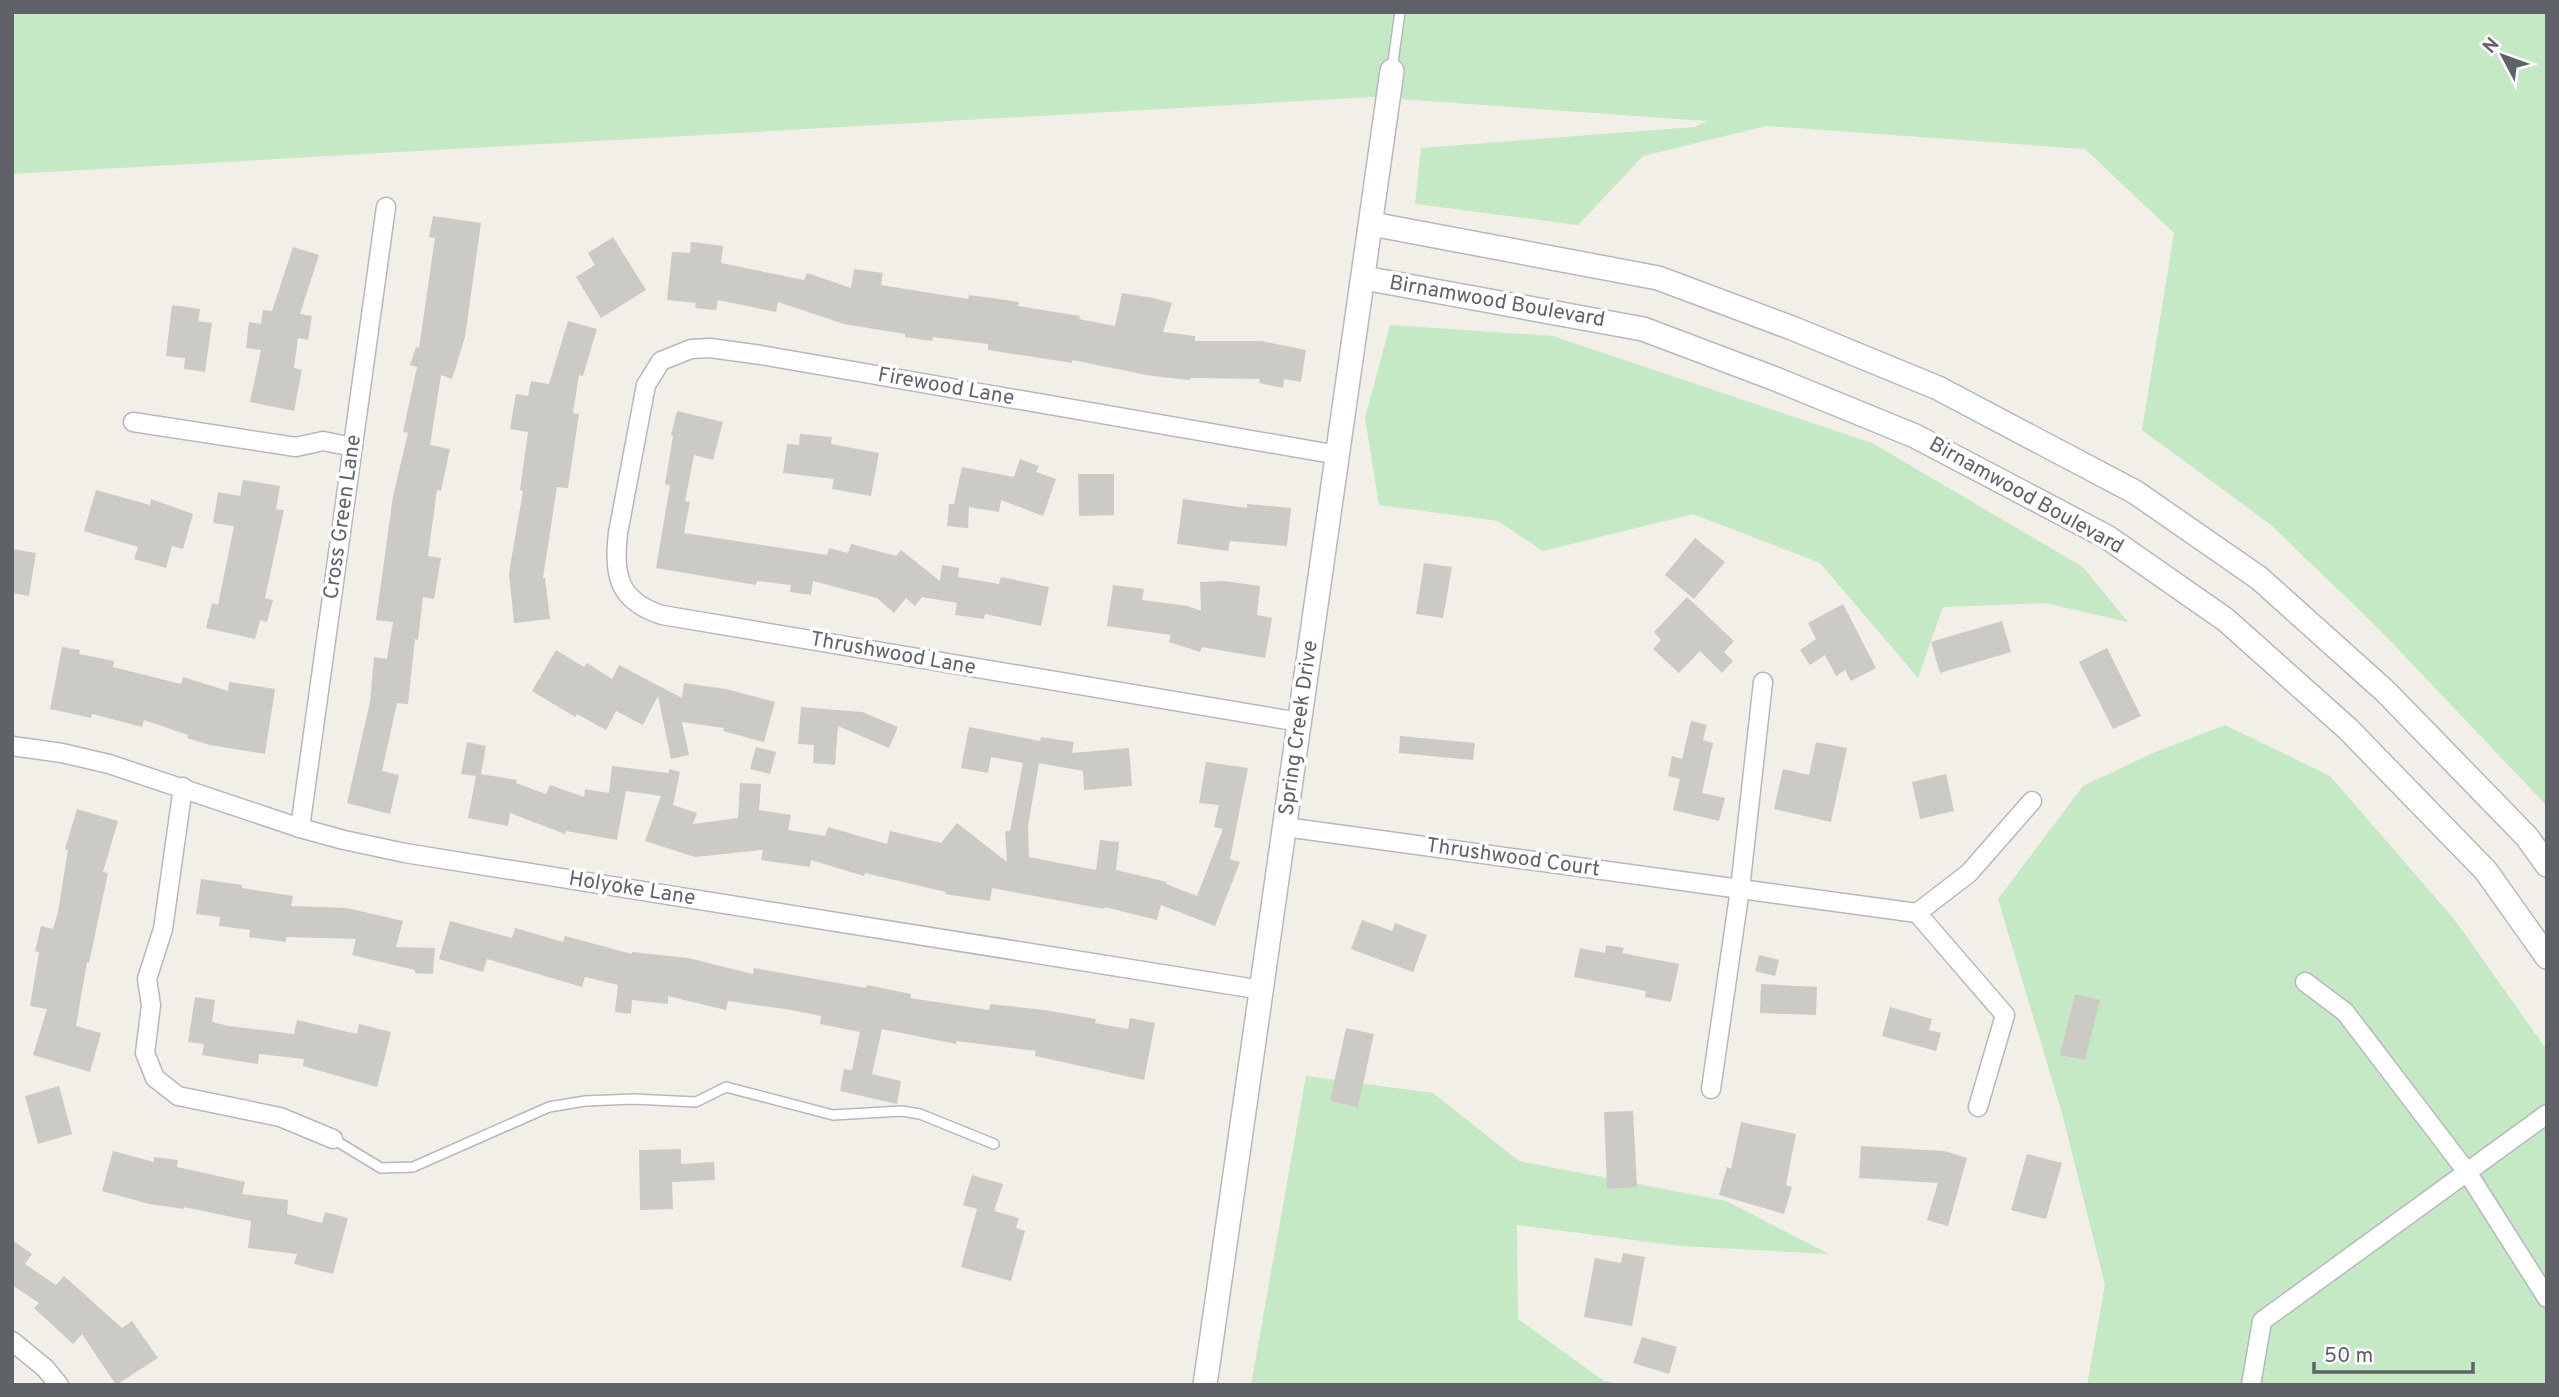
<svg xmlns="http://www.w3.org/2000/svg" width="2559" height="1397" font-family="Overpass,sans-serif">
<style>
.green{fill:#c5e8c5}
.building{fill:#cccac5}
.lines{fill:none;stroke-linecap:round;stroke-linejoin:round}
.service-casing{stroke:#b5b8bc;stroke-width:12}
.minor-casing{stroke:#b5b8bc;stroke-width:21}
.tertiary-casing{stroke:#b5b8bc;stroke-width:26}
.service{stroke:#fff;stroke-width:9}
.minor{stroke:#fff;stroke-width:18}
.tertiary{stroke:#fff;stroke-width:23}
.labels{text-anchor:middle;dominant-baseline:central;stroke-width:7;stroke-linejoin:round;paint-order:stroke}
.street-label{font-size:21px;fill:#5f6368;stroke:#fff}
</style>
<rect width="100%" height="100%" fill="#f1efe8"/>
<g class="green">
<polygon points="12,12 2547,12 2547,806 2379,629 2271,525 2142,430 2174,233 2085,149 1766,126 1643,156 1578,225 1415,204 1421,148 1695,127 1707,121 1372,97 12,174"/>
<polygon points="1390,325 1553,336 1872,443 2083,567 2128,622 2045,603 1943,607 1918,678 1820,563 1693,514 1543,551 1498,521 1379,505 1365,418"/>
<polygon points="2225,725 2330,776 2454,919 2547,1050 2547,1385 2087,1385 2105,1285 2062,1113 1998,899 2083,786 2153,753"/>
<polygon points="1306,1076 1433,1093 1519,1161 1726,1201 1829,1254 1681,1246 1517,1225 1518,1319 1604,1381 1622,1385 1251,1385"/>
</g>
<g class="building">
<polygon points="433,216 481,223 465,337 452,379 441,375 430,445 450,449 441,491 437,490 428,556 441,558 434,599 423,597 418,640 415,639 408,704 397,703 382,771 399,775 390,814 347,803 370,702 374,657 387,659 393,622 376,620 393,496 408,433 403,432 417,367 410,365 416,347 419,348 435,238 429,237"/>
<polygon points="613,237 646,290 601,318 576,277 595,265 588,253"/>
<polygon points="691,242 723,246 721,263 804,280 807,273 851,288 854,269 883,273 881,285 968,299 969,295 1019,302 1018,306 1080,316 1079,319 1115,326 1122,293 1153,298 1172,303 1163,332 1195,336 1195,341 1261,341 1306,350 1301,382 1284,379 1283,388 1259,383 1260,379 1191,378 1190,380 1152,376 1072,360 1072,363 988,350 988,344 933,337 932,341 905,337 905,334 844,324 778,302 776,312 718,300 716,310 695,308 696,303 667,300 672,252 690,253"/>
<polygon points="293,247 319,255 300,314 312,316 308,340 298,338 294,368 302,370 294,411 250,402 261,350 246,348 249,322 261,324 263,310 272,311"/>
<polygon points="172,305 200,309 198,321 212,323 205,372 184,369 185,358 166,356"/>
<polygon points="568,321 597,329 583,376 579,375 573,413 579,414 568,488 557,487 543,578 545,578 550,619 514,623 509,573 523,491 520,490 528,432 510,429 516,394 528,396 531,381 549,384"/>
<polygon points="677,411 723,422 713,460 694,455 685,501 690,502 684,533 827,555 829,548 848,553 851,544 896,556 901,550 940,581 942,565 959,568 958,577 999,584 1001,577 1049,587 1041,626 985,614 984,619 955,615 957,603 922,597 915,606 906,598 894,613 877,598 813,581 811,595 790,592 791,585 757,581 756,585 656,568 670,485 665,484 673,436 671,435"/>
<polygon points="800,434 832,437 831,444 879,453 871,496 832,489 834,479 783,473 787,444 799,445"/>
<polygon points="1020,459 1039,466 1036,472 1056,479 1043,516 1001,500 999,512 969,507 968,528 947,526 949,504 954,504 962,467 1014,477"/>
<polygon points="1078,474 1114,474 1114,515 1079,516"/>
<polygon points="243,480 280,486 276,509 284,510 265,598 273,600 267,622 260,620 255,639 206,628 212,603 218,605 234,526 213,523 218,492 240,496"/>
<polygon points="96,490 150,505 151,499 193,514 183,549 172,546 166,568 134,559 138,547 84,531"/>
<polygon points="1183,499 1247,508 1247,504 1291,508 1287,546 1230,541 1228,551 1177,544"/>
<polygon points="1695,538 1725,562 1694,599 1665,575"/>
<polygon points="12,549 36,553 29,596 12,593"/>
<polygon points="1424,563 1452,567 1443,618 1416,614"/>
<polygon points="1224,581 1260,586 1257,615 1272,618 1265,658 1202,647 1200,652 1169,642 1171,635 1107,626 1113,585 1144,589 1142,600 1188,606 1201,611 1200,582"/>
<polygon points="1687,597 1734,641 1724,652 1733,661 1722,673 1700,651 1679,673 1653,649 1661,640 1654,632"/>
<polygon points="1843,604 1876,668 1851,681 1845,670 1836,676 1825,655 1810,665 1800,650 1816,639 1808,623"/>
<polygon points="2002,621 2011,652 1940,673 1931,642"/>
<polygon points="62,647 80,650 79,654 114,661 113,667 181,684 183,677 228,691 229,682 275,689 265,754 210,745 187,738 188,735 144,720 142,727 92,714 91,718 50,709"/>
<polygon points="2107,648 2141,716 2113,729 2079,662"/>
<polygon points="556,650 584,667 587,663 612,679 619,665 682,698 684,683 726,689 775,702 764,742 723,731 724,728 682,722 689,755 671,759 658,696 643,725 616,711 606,730 577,714 575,717 532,691"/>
<polygon points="801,707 862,712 898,727 889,748 838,726 835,765 813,763 814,745 798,744"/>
<polygon points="1691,721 1707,725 1703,740 1713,743 1702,793 1725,798 1719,821 1673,810 1680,779 1668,776 1672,756 1682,759"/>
<polygon points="969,727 1040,741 1041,737 1074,742 1072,753 1129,748 1132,786 1084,790 1083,771 1039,763 1028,826 1029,857 1096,870 1100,840 1119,842 1116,870 1167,882 1166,884 1197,896 1223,829 1214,827 1219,805 1199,803 1206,762 1248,768 1230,859 1240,862 1215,926 1161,905 1157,920 1105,907 1104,909 992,888 990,901 945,894 946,892 865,873 864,876 811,860 810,867 761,860 763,850 695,857 645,841 661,796 626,791 617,840 566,831 565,834 510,813 508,826 468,818 476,776 461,774 467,742 486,746 481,774 517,780 516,783 546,794 550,785 584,797 585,789 609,793 612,766 668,773 670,769 680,772 673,805 697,813 693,824 738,818 740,783 761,784 759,810 791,815 788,830 825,836 828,827 887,844 890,831 941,843 957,823 1007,862 1005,831 1010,831 1023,763 991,757 988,773 961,768"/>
<polygon points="1400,736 1475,743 1473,760 1399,753"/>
<polygon points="1816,742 1847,748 1831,822 1774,809 1783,769 1809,775"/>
<polygon points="756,747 776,752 770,774 750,769"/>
<polygon points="1946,774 1954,811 1920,819 1912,782"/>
<polygon points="77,809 118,821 103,872 108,873 89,963 87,962 76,1026 101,1033 90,1072 33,1055 47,1009 30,1006 39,952 35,951 41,926 53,929 58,912 68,850 65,849"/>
<polygon points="201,879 242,885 242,888 293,896 291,906 347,908 403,921 396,947 435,948 433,974 415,973 415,970 352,955 356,939 286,937 286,942 249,937 250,930 219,926 220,917 196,914"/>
<polygon points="1362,920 1392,931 1395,923 1427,935 1413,972 1351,949"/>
<polygon points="450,921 512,938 515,928 563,942 565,936 632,954 632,952 688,958 753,974 754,968 866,988 867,985 911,994 910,998 989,1010 990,1004 1044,1010 1096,1019 1095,1023 1128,1029 1130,1018 1155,1023 1144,1080 1035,1056 1036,1051 957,1041 956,1044 882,1029 872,1074 901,1081 897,1104 840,1091 844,1069 852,1070 860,1032 820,1024 821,1016 791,1010 728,1001 726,1010 668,996 668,1004 632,1000 631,1014 615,1012 618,985 585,977 582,987 487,959 483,972 439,959"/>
<polygon points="1606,945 1624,948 1622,953 1679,964 1671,1002 1645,997 1646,991 1574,977 1580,948 1605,953"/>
<polygon points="1759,955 1779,960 1775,976 1755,971"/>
<polygon points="1761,984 1817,987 1816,1015 1760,1013"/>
<polygon points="2075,994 2100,1000 2085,1060 2060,1055"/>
<polygon points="195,997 215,1000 212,1022 229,1026 294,1034 297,1020 357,1034 359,1024 391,1032 377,1087 303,1066 304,1059 259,1054 258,1064 202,1055 204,1044 188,1042"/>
<polygon points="1890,1007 1932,1019 1929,1030 1941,1033 1936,1051 1882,1036"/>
<polygon points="1346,1028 1374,1034 1358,1107 1330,1101"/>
<polygon points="59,1086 72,1134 38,1144 25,1096"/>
<polygon points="1633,1111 1637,1187 1607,1189 1604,1112"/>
<polygon points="1741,1122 1796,1134 1786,1185 1792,1187 1784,1214 1719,1195 1727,1167 1731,1169"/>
<polygon points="1861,1146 1944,1151 1967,1158 1948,1226 1927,1220 1938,1183 1859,1178"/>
<polygon points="681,1149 681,1164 714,1162 715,1180 672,1182 673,1209 640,1210 639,1150"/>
<polygon points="113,1151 154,1162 154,1157 178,1160 177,1167 245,1182 242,1194 288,1200 287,1214 322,1223 325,1212 348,1218 333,1274 294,1264 297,1254 248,1248 251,1221 184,1207 184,1209 149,1204 102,1191"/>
<polygon points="2027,1154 2062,1163 2046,1219 2011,1210"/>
<polygon points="972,1175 1003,1184 994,1211 1019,1218 1016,1228 1025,1231 1011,1281 961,1267 977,1209 963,1205"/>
<polygon points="12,1240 32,1254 25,1264 56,1285 64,1276 122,1328 132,1321 158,1358 116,1385 82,1334 73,1344 34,1308 39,1303 12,1285"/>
<polygon points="1623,1253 1645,1257 1632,1326 1584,1317 1595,1258 1621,1263"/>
<polygon points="1642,1337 1677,1347 1669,1374 1633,1363"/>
</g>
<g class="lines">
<defs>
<g id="service">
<polyline points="1392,69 1400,12"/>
<polyline points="333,1139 381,1168 413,1167 549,1107 585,1101 633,1099 696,1102 726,1087 833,1115 902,1111 920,1114 994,1144"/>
</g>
<g id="minor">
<polyline points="133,422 296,447 323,441 353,447"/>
<path d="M1299,722L662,615C618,601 613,575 618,533L646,385L661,361L691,349L710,348L761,355L1338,455"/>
<polyline points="12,746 62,753 109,764 300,828 344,840 405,853 1262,990"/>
<polyline points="183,787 163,929 147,979 151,1005 145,1053 155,1078 178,1096 280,1117 333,1139"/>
<polyline points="1285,827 1917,913 2005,1015 1978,1107"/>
<polyline points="300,828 386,207"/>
<polyline points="1917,913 1969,873 2032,801"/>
<polyline points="2305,982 2345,1012 2467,1172 2547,1298"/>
<polyline points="1711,1089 1740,889 1763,682"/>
<polyline points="12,1341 45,1368 59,1385"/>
<polyline points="2251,1385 2262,1321 2547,1114"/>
</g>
<g id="tertiary">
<polyline points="1372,224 1658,278 1792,328 1938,388 2135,492 2259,578 2385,691 2527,837 2547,865"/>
<polyline points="1364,278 1643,329 1773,378 1915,436 2107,537 2226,620 2348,729 2486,871 2547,957"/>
<polyline points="1205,1385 1392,71"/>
</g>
</defs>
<use href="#service" class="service-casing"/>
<use href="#minor" class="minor-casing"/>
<use href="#tertiary" class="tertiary-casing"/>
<use href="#service" class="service"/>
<use href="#minor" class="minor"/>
<use href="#tertiary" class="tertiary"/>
</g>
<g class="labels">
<g class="street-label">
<text transform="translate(1497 302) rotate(10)">Birnamwood Boulevard</text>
<text transform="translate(946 387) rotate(10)">Firewood Lane</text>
<text transform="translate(2026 496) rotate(29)">Birnamwood Boulevard</text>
<text transform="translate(343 517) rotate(-82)">Cross Green Lane</text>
<text transform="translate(893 654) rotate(10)">Thrushwood Lane</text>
<text transform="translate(1299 728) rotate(-82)">Spring Creek Drive</text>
<text transform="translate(1513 858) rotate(8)">Thrushwood Court</text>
<text transform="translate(632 889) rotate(9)">Holyoke Lane</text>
</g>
</g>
<rect width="2559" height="1397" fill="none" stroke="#5f6368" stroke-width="28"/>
<g transform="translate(2503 56) rotate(311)" stroke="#ffffff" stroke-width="5" paint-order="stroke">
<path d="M0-5L12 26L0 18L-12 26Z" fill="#5f6368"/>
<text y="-10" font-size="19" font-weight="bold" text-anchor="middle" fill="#5f6368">N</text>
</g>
<path d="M2314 1362v10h159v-10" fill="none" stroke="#5f6368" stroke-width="3.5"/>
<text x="2324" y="1362" font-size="21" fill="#5f6368" stroke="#ffffff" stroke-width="5" paint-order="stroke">50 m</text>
</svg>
